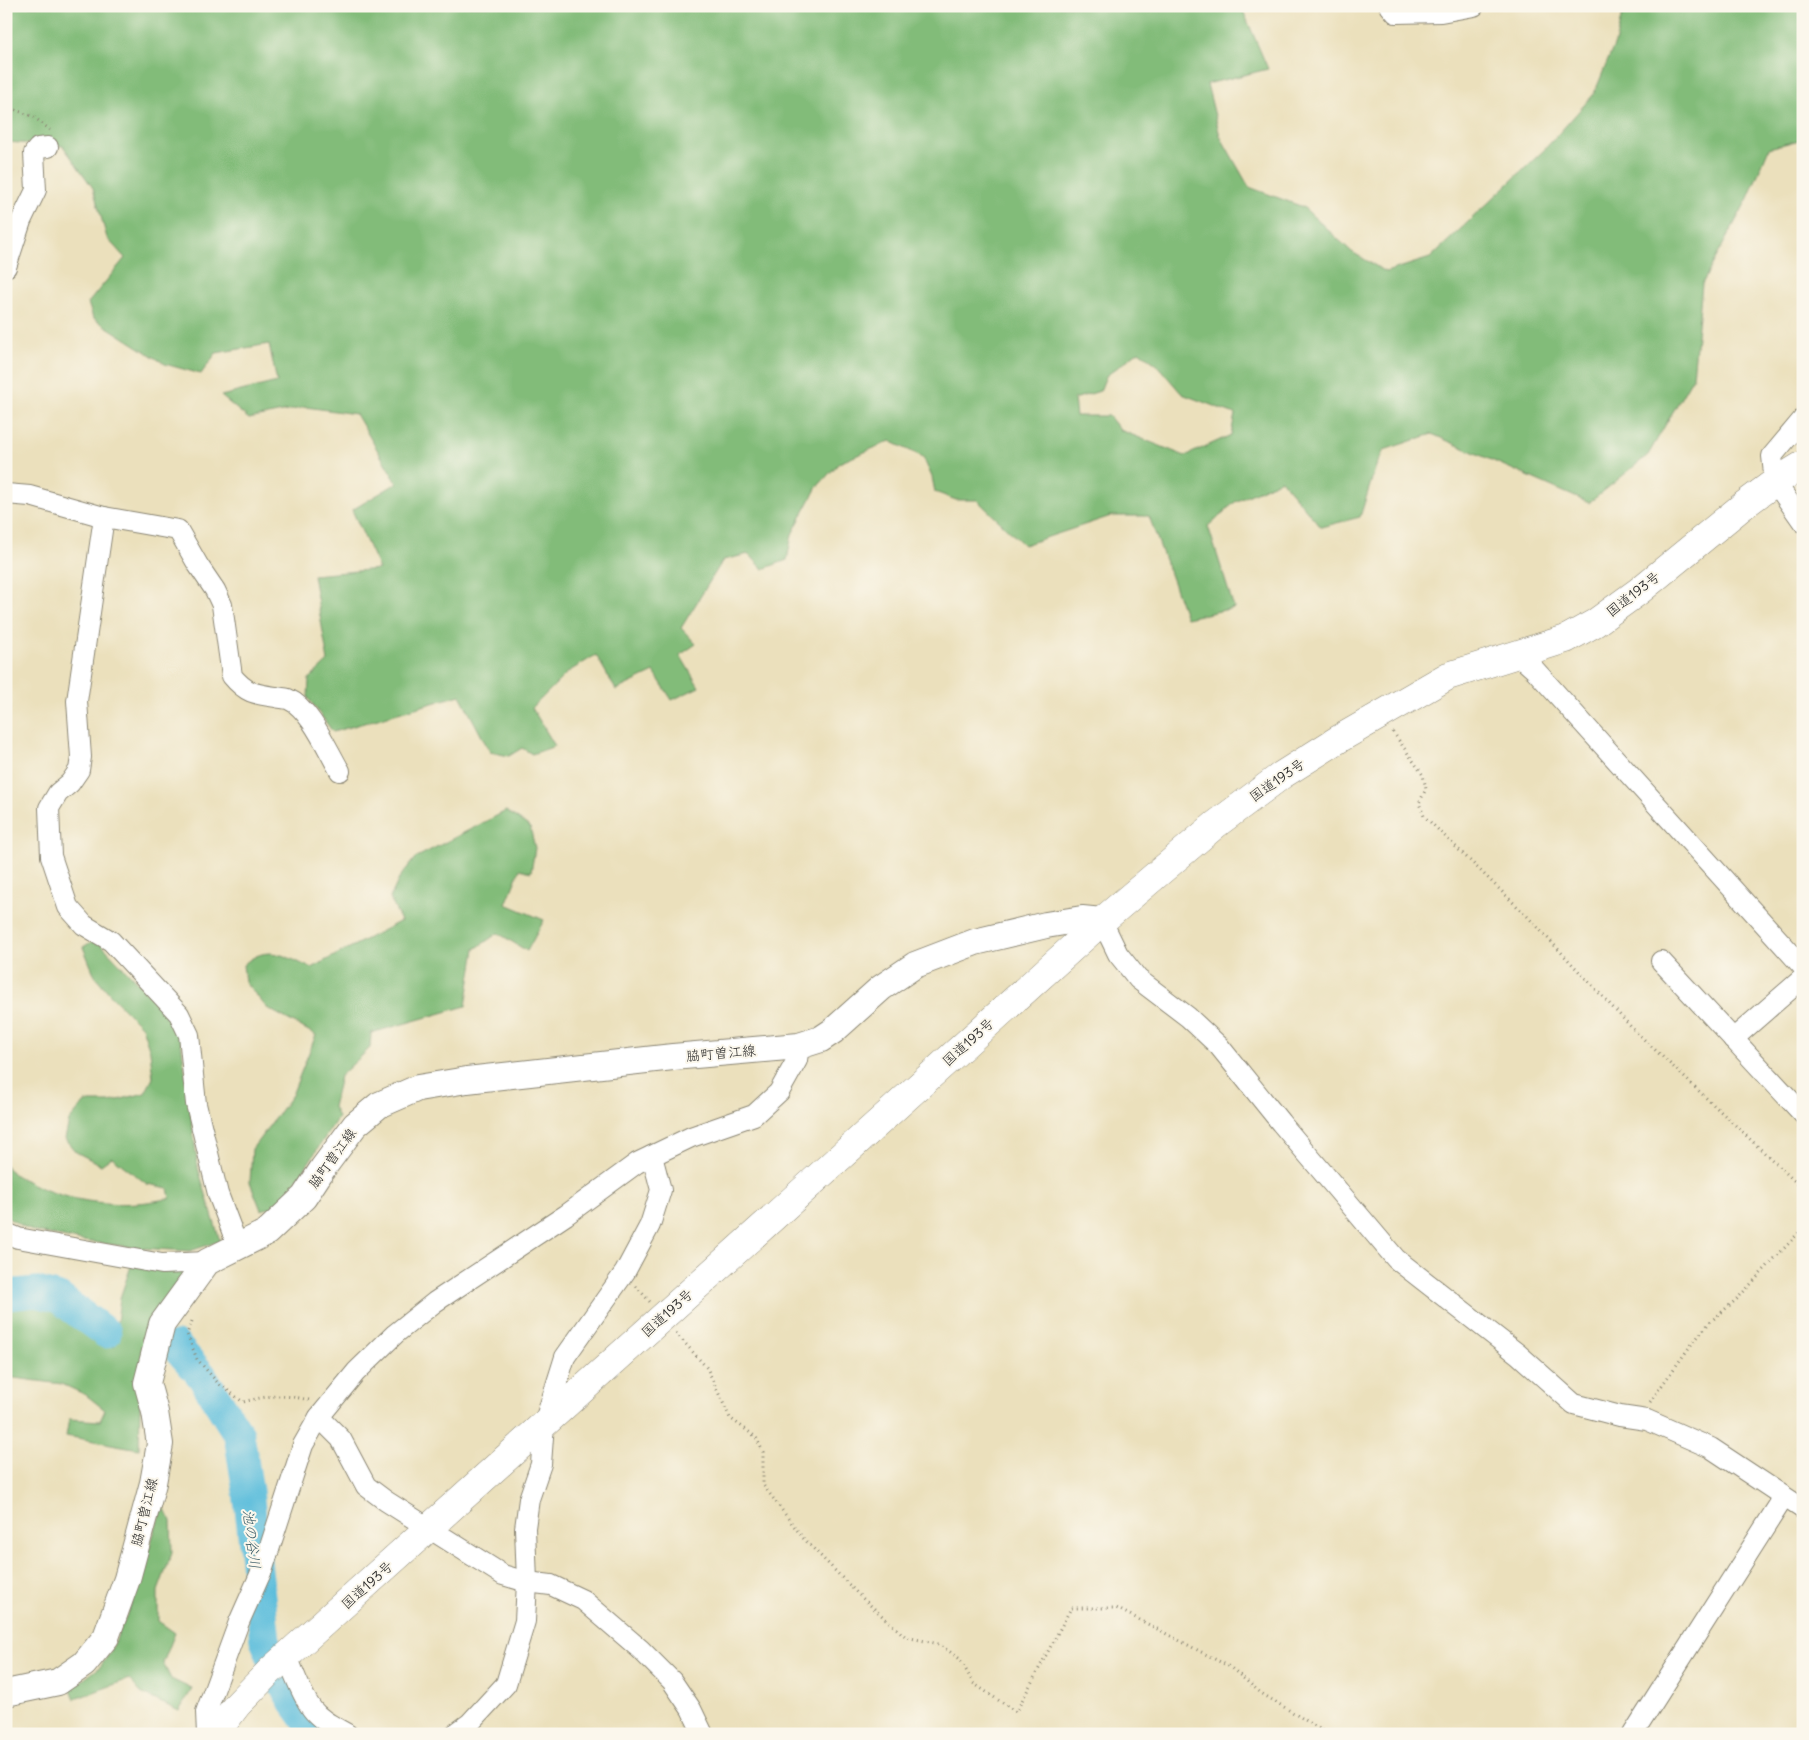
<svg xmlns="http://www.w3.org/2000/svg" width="1809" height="1740" font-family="Delius,'Klee One',sans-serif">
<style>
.forest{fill:#82bc79;stroke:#567452;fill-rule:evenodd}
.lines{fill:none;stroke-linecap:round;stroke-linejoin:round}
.river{stroke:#5dbedc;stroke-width:31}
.minor-casing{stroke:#8b8674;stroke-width:22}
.major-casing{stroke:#8b8674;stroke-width:28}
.highway-casing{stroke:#8b8674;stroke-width:29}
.path{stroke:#8b8674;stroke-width:3;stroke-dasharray:1 4;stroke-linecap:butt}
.minor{stroke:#fff;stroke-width:20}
.major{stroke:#fff;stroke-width:26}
.highway{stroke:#fff;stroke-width:28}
.labels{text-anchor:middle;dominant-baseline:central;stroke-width:4;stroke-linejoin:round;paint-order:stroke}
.street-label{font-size:14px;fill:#2b2b2b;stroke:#fbf7ec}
.water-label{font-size:15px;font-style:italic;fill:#3c5e69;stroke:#fbf7ec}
</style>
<rect width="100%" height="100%" fill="#fbf7ec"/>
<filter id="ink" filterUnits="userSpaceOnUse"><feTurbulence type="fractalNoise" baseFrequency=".02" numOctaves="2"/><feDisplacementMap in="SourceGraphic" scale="10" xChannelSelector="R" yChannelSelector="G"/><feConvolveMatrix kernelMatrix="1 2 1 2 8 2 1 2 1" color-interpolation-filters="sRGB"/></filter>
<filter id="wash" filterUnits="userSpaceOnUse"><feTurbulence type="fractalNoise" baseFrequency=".0096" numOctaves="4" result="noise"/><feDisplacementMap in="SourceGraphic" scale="20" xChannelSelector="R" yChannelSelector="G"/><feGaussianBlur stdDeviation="1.12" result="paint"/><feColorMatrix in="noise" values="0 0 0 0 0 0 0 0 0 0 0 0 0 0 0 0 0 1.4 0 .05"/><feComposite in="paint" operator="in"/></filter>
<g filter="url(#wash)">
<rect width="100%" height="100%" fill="#ebe0bc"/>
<g class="forest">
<path d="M6,6H1241L1268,69L1207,84L1220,136L1249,187L1303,207L1352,252L1386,272L1430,258L1544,150L1594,94L1615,43L1624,6H1803V139L1769,148L1748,198L1702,284L1693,377L1648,455L1589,503L1432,434L1384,450L1376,466L1360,517L1321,527L1281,480L1235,502L1208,526L1234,608L1186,618L1149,516H1111L1024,545L977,500H956L935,492L932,477L923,457L890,441L839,463L817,487L792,534L787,560L763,569L749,554L723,560L681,628L696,644L680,655L699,687L672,700L654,672L616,690L596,655L568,672L532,708L555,746L532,754L522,748L509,756L490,752L460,695L333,732L308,698L309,679L328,661L313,575L379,569L352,510L397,483L356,414L306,407L249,419L221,396L277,382L269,344L216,353L201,374L165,364L93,318L88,303L125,258L107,238L93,188L63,146L6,142ZM1139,351L1156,364L1182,394L1235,414L1231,435L1185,456L1120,430L1109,416H1076L1074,399L1100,391L1106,376Z"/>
<path d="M506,811L530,827L535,848L531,872L520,869L506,904L544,920L527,951L498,933L475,949L466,1006L371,1033L370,1048L340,1076L333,1107L338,1117L302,1173L277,1206L261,1210L250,1182L252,1149L292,1095L316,1035L267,1008L245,982L243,965C268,943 284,956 311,968L401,921L390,898L400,877L415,858Z"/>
<path d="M96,939L179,1026L198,1168L220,1241L190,1251L139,1248L83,1241L32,1231L6,1217V1165C11,1174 18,1177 27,1181C68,1204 125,1209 170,1198L168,1188L147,1184L112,1157L101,1165L76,1152L65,1139L69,1121L85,1102H110L145,1093L153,1078L150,1051L142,1027L115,1000L95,976L83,947Z"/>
<polygon points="131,1266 186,1270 141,1368 139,1449 66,1436 69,1419 100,1421 105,1410 86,1395 62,1384 6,1377 6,1301 35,1299 58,1306 92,1334 114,1347 120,1298"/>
<polygon points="163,1505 171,1521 172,1553 158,1591 158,1621 175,1633 163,1663 171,1679 192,1689 179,1711 141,1693 129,1679 75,1699 71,1689 100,1667 111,1651 131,1605"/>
</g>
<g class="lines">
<g class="river">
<polyline points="6,1295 37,1292 59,1298 106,1333"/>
<polyline points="176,1346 202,1376 239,1435 248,1491 265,1640 283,1684 294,1702 309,1723 324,1734"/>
</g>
</g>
</g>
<g filter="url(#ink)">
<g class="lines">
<defs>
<g id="minor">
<polyline points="1390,6 1396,13 1441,12 1474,6"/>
<polyline points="6,267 21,221 36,190 34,153 38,148 48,147"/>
<polyline points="1803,419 1772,456 1775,482 1803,522"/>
<path d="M6,494L30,496L104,517L178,530L198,565L215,590L222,605L232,676C246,693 255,694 276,697C280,698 284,698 288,699C310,708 328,751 340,771"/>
<polyline points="104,517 77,701 81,757 79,770 70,783 58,793 49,808 51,856 68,907 84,925 111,941 179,1014 189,1035 196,1104 218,1194 238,1247"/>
<polyline points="1517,654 1535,670 1803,967"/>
<polyline points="1102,921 1118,954 1138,979 1188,1017 1219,1046 1281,1123 1396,1259 1518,1354 1574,1404 1620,1416 1647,1420 1711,1448 1803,1509"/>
<polyline points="1661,961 1803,1114"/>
<polyline points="1733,1039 1803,978"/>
<polyline points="6,1233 18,1238 162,1264 207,1262"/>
<polyline points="319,1417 341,1439 366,1486 386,1501 503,1575 527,1582 551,1585 583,1600 640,1649 672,1681 691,1709 703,1734"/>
<path d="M287,1656C294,1673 301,1694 312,1709C321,1721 335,1727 347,1734"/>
<polyline points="207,1734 206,1712 239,1622 263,1568 303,1445 319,1417 356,1372 395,1334 435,1302 566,1215 637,1163 691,1137 754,1115 779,1092 797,1060 799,1046"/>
<polyline points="455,1734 470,1723 506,1684 525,1621 527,1582 525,1528 529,1499 541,1464 544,1424 565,1357 625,1272 650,1225 661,1190 652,1156"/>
<polyline points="1633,1734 1784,1497"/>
</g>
<polyline id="major" points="6,1693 58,1682 84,1664 106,1637 127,1579 153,1483 160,1444 155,1412 147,1383 162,1324 207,1262 267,1232 304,1197 323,1168 355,1125 379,1105 418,1088 467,1080 673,1057 799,1046 821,1039 833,1031 881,988 915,965 975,942 1046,925 1082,919 1102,921"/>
<polyline id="highway" points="215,1734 237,1705 270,1671 1102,921 1215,825 1282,775 1339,739 1448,676 1566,639 1595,623 1639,591 1744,505 1775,482 1803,465"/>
</defs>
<use href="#minor" class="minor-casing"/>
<use href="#major" class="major-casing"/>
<use href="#highway" class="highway-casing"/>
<g class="path">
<polyline points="6,106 34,117 50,130"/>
<polyline points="1393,732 1423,775 1426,789 1419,803 1424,816 1527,916 1634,1030 1803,1189"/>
<polyline points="636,1286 650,1302"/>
<path d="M192,1321L187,1334L197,1359L218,1383L243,1402C269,1395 283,1394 309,1400"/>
<polyline points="676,1333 707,1368 730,1418 756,1437 763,1452 763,1485 803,1538 860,1596 906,1637 939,1644 960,1659 973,1683 1016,1712 1071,1608 1116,1608 1142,1621 1230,1667 1261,1693 1328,1734"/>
<polyline points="1650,1402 1691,1345 1710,1322 1737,1299 1803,1228"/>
</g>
<use href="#minor" class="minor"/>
<use href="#major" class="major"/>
<use href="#highway" class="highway"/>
</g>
</g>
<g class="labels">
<g class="street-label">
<text transform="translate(1633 594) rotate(-38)">国道193号</text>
<text transform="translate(1277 780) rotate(-35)">国道193号</text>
<text transform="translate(968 1042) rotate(-42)">国道193号</text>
<text transform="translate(721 1053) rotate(-5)">脇町曽江線</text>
<text transform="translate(332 1158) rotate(-54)">脇町曽江線</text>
<text transform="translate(667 1313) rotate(-42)">国道193号</text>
<text transform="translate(144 1512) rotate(-76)">脇町曽江線</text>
<text transform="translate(367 1585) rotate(-42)">国道193号</text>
</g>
<g class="water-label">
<text transform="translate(252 1539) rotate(83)">池の谷川</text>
</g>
</g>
<rect width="1809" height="1740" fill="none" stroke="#fbf7ec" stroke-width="25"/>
</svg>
